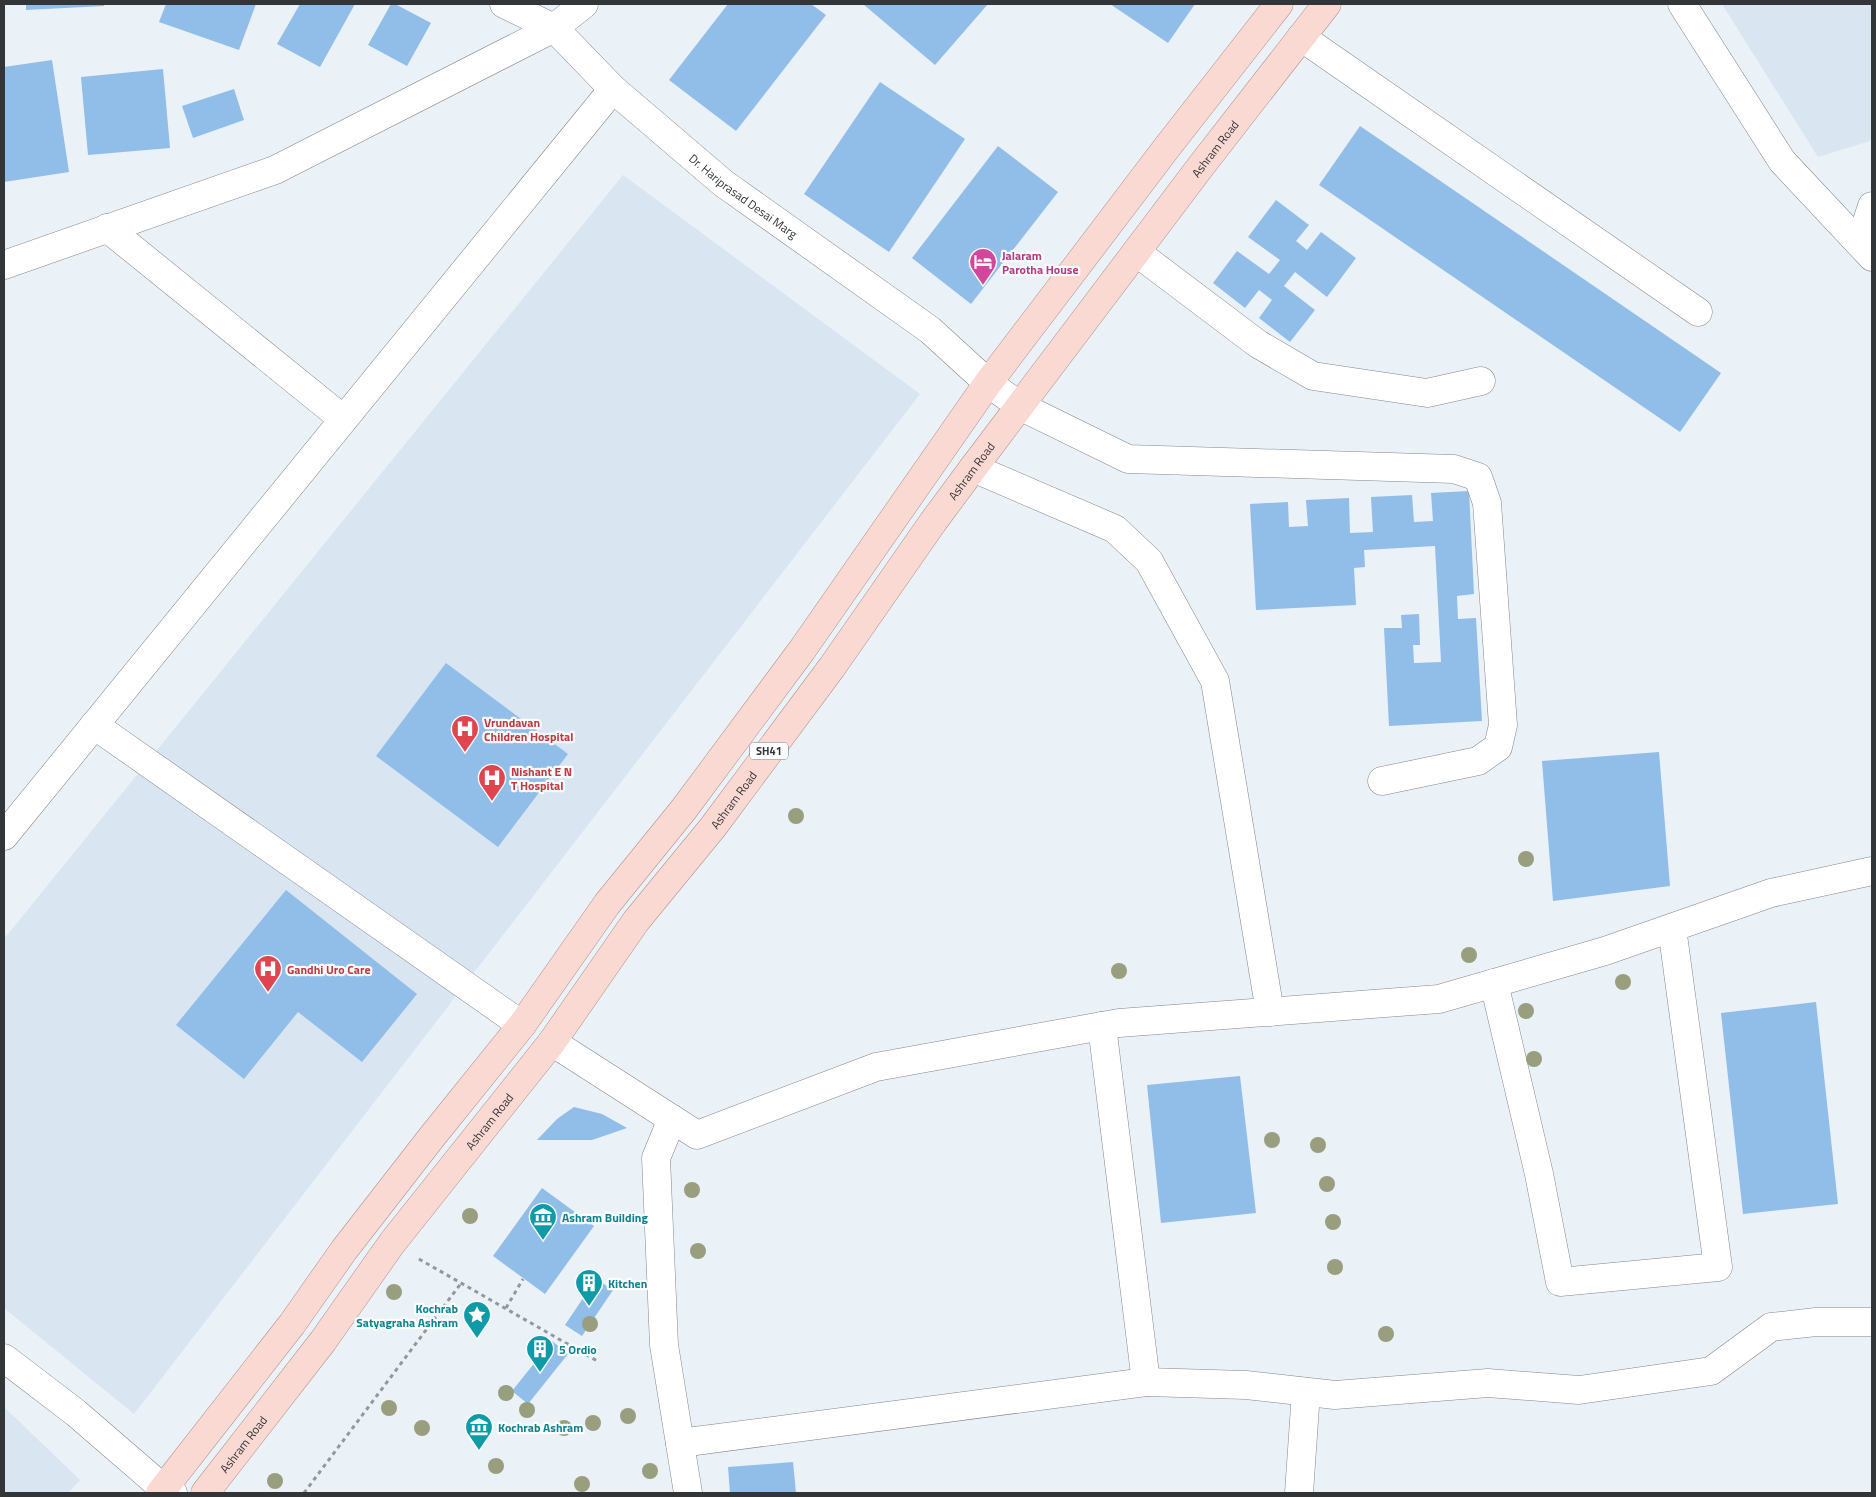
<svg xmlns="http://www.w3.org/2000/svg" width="1876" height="1497" font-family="'Titillium Web',sans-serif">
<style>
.built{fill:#d9e5f1}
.building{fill:#91bde9}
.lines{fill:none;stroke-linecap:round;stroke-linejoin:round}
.minor-casing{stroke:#82878d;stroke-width:29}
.major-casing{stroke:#b3908a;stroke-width:29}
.path{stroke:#93989c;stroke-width:3;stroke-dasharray:4 4;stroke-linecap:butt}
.minor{stroke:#fff;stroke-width:28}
.major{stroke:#fbd9d3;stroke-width:28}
.tree{fill:#989e7e}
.labels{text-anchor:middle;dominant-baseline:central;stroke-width:4.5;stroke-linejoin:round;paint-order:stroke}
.shield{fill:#fcfdff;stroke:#6f7274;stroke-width:1}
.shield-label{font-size:11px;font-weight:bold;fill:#333638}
.street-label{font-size:12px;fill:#333638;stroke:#fcfdff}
.hotel-label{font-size:12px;font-weight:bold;fill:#b23c85;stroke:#fcfdff;text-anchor:start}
.health-label{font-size:12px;font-weight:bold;fill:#be3a42;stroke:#fcfdff;text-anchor:start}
.culture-label{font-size:12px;font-weight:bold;fill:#0d838f;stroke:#fcfdff;text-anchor:start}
</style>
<rect width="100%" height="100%" fill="#eaf1f7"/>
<g class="built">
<polygon points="1722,4 1872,4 1872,134 1870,141 1818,157"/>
<polygon points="623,175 920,394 134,1414 4,1308 4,939"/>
<polygon points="4,1407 80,1480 68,1493 4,1493"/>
</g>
<g class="building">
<polygon points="26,4 104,4 104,6 26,10"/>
<polygon points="166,4 256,4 239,50 159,22"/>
<polygon points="300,4 355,4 320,67 277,44"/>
<polygon points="391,4 395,4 431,23 407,66 368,45"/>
<polygon points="728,4 811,4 826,15 736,131 669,80"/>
<polygon points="863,4 988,4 935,65"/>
<polygon points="1110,4 1195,4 1168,43"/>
<polygon points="52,60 69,172 4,182 4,67"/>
<polygon points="163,69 170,148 88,155 81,77"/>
<polygon points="880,82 965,139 889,252 804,194"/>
<polygon points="234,89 244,120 193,138 182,106"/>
<polygon points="1360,126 1721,373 1680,432 1319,185"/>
<polygon points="998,146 1058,192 971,304 912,258"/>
<polygon points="1276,200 1309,225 1296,241 1307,250 1321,232 1356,258 1327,297 1295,272 1284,286 1315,310 1290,342 1259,318 1272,300 1259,290 1245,308 1213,283 1237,251 1269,274 1280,260 1248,237"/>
<polygon points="1469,491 1474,594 1457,596 1458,619 1476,618 1482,721 1389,726 1384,628 1402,628 1401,615 1419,614 1420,645 1413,645 1414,663 1441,662 1435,546 1364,550 1365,567 1354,568 1356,605 1256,610 1250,504 1288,502 1289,527 1308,526 1306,500 1349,498 1350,533 1373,532 1371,497 1412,495 1414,522 1433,521 1431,493"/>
<polygon points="446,663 568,754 498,847 376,756"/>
<polygon points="1659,752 1670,886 1553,901 1542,761"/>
<polygon points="286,890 417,994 362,1062 298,1012 244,1079 176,1025"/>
<polygon points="1816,1002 1838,1204 1743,1214 1721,1013"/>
<polygon points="1240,1076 1256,1213 1161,1223 1147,1085"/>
<polygon points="574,1107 602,1114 627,1128 592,1140 537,1140 557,1119"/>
<polygon points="542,1188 594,1226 545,1294 493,1256"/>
<polygon points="596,1279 613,1290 582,1336 565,1325"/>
<polygon points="552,1341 568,1354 528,1404 512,1391"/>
<polygon points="793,1462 796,1493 730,1493 728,1467"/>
</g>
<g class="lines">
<defs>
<g id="minor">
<path id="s1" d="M504,4L554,28L613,89L723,183L930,330L988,383L1020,406L1128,459L1454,469L1478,477L1487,503L1503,725L1498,747L1478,761L1382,781"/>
<polyline points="1682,4 1782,161 1872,257"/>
<polyline points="1301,37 1698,312"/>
<polyline points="107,228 343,419"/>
<polyline points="1860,243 1872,206"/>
<polyline points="1136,252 1258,344 1313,376 1427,393 1481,381"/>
<polyline points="4,265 275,170 554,28 584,4"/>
<polyline points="973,468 1115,529 1149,561 1215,681 1270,1012"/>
<polyline points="94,725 522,1025"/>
<polyline points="4,836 613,89"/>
<polyline points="1494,983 1539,1174 1560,1282 1718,1267 1672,928"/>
<polyline points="1102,1026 1146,1382"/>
<polyline points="552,1042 697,1135 876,1067 1102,1026 1119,1023 1439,999 1605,951 1771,893 1872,871"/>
<polyline points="672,1119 656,1158 664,1345 688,1493"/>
<polyline points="4,1358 76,1413 164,1489 173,1493"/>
<polyline points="680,1443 1146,1382 1246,1385 1335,1395 1488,1383 1579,1390 1711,1371 1771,1327 1816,1322 1872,1322"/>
<polyline points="1299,1493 1306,1392"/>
</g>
<g id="major">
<polyline points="160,1493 292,1324 344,1250 431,1138 522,1025 607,904 684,809 802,650 988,383 1168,146 1279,4"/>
<path id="s2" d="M205,1493L323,1341L392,1243L552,1042L636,921L713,827L832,667L933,522L973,468L1201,166L1327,4"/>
</g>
</defs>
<use href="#minor" class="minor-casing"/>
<use href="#major" class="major-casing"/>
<g class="path">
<polyline points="419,1259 599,1362"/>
<polyline points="506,1308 523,1279"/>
<polyline points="304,1493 462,1282"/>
</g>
<use href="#minor" class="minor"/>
<use href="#major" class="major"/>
</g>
<g class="tree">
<circle cx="796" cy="816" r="8"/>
<circle cx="1526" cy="859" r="8"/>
<circle cx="1469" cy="955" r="8"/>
<circle cx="1119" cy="971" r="8"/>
<circle cx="1623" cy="982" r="8"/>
<circle cx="1526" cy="1011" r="8"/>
<circle cx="1534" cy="1059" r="8"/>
<circle cx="1272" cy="1140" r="8"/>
<circle cx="1318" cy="1145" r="8"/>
<circle cx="1327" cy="1184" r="8"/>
<circle cx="692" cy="1190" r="8"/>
<circle cx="470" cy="1216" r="8"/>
<circle cx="1333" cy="1222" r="8"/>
<circle cx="698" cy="1251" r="8"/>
<circle cx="1335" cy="1267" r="8"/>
<circle cx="394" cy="1292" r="8"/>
<circle cx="590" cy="1324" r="8"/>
<circle cx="1386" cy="1334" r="8"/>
<circle cx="506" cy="1393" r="8"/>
<circle cx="389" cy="1408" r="8"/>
<circle cx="527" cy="1410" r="8"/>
<circle cx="628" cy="1416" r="8"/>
<circle cx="593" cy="1423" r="8"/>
<circle cx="422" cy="1428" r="8"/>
<circle cx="564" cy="1428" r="8"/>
<circle cx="496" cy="1466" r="8"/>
<circle cx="650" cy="1471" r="8"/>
<circle cx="275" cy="1481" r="8"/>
<circle cx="582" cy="1484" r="8"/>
</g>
<defs>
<symbol id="hotel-pin" viewBox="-11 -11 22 30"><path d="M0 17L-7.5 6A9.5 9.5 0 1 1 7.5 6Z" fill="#d1479c" stroke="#fcfdff"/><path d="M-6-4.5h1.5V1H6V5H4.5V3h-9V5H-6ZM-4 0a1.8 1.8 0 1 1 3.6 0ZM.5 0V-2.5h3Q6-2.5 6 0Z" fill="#fff"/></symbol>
<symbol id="hospital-pin" viewBox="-11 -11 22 30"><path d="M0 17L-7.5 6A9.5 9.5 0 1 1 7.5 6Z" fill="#e0444e" stroke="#fcfdff"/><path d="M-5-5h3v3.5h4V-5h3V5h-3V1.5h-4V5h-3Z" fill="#fff"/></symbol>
<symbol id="museum-pin" viewBox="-11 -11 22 30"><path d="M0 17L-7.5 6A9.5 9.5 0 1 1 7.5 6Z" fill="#0f9aa8" stroke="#fcfdff"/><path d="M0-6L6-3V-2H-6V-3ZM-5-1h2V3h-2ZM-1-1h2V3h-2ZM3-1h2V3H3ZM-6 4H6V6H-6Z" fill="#fff"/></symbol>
<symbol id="building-pin" viewBox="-11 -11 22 30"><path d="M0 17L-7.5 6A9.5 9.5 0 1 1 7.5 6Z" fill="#0f9aa8" stroke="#fcfdff"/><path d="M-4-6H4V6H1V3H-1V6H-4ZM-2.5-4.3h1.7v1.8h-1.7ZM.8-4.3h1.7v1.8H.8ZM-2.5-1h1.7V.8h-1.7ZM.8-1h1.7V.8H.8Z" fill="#fff"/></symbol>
<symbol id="sight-pin" viewBox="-11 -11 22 30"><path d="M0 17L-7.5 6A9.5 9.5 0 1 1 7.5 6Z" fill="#0f9aa8" stroke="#fcfdff"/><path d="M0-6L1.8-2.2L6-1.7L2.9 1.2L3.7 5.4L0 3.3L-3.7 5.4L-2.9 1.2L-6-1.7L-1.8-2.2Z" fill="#fff"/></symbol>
</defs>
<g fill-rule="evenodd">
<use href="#hotel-pin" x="967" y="246" width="32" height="43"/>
<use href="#hospital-pin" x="449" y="713" width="32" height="43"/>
<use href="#hospital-pin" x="476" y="762" width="32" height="43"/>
<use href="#hospital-pin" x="252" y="953" width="32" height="43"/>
<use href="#museum-pin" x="527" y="1201" width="32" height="43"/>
<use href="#building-pin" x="573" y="1267" width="32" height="43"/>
<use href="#sight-pin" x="461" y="1299" width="32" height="43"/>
<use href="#building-pin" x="524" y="1333" width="32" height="43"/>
<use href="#museum-pin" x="463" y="1411" width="32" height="43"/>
</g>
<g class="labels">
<rect class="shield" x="750" y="742.5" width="38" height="17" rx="4"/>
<g class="shield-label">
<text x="769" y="751">SH41</text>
</g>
<g class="street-label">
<text stroke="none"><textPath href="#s2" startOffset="1682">Ashram Road</textPath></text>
<text stroke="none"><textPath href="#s1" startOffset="309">Dr. Hariprasad Desai Marg</textPath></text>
<text stroke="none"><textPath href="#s2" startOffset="1278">Ashram Road</textPath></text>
<text stroke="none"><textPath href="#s2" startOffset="872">Ashram Road</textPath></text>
<text stroke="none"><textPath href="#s2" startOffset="468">Ashram Road</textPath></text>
<text stroke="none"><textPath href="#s2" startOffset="62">Ashram Road</textPath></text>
</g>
<g class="hotel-label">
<text x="1002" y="255">Jalaram<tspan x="1002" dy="14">Parotha House</tspan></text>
</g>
<g class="health-label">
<text x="484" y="722">Vrundavan<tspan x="484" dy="14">Children Hospital</tspan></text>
<text x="511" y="771">Nishant E N<tspan x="511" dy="14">T Hospital</tspan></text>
<text x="287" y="969">Gandhi Uro Care</text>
</g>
<g class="culture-label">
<text x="562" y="1217">Ashram Building</text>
<text x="608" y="1283">Kitchen</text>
<text x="458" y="1308" text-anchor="end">Kochrab<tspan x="458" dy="14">Satyagraha Ashram</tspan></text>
<text x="559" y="1349">5 Ordio</text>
<text x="498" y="1427">Kochrab Ashram</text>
</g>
</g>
<rect width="1876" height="1497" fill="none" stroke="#333638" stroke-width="10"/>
</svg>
